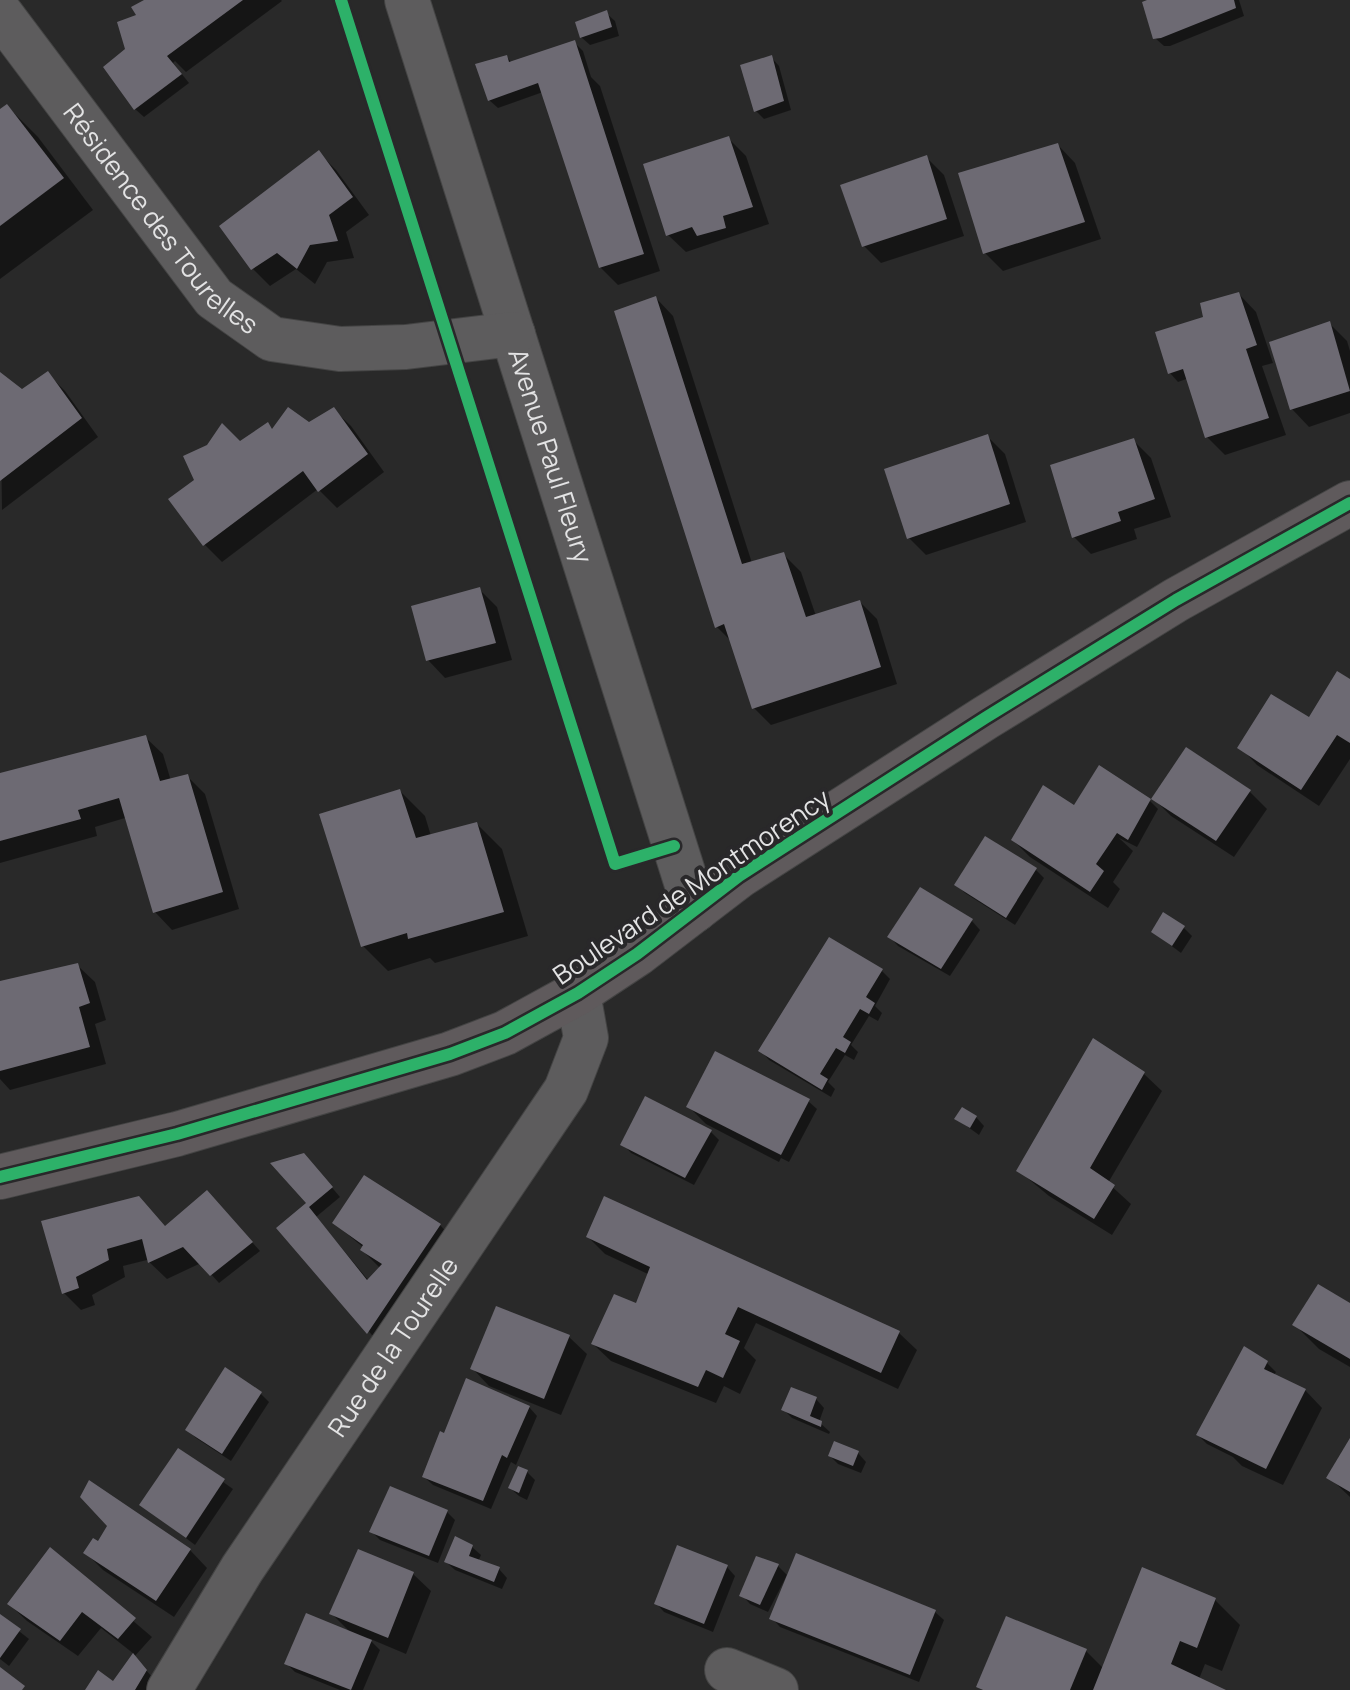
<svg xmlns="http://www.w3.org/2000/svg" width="1350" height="1690" font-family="Manrope,sans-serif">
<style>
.shadow{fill:#0007}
.building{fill:#6d6a73}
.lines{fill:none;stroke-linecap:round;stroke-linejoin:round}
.street-casing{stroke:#444;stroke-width:46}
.secondary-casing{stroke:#444;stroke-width:46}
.street{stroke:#5d5c5d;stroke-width:44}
.secondary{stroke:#5f5a5c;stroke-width:44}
.cycleway-casing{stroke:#29282a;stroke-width:17}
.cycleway{stroke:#2db169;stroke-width:12}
.labels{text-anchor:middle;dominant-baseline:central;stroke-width:8;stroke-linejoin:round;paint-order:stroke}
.street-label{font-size:26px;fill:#e3e3e4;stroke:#29282a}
</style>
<rect width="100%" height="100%" fill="#292929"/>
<g class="shadow">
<polygon points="149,0 281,0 282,1 186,72 175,61 173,63 189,83 144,117 135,109 127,50 136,18"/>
<polygon points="1153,0 1239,0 1244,16 1170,46 1164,46 1155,38"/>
<polygon points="606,13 615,21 619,36 590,45 581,37"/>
<polygon points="574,42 583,51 591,77 600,86 660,271 618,285 600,267 543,92 498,108 489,100 507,57 512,63"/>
<polygon points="771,57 779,66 791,110 764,119 756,111"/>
<polygon points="7,106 38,137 93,210 0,279 0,112"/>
<polygon points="729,139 746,156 769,224 686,252 668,235"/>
<polygon points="1058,145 1075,163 1101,239 1003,271 985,253"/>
<polygon points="319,153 336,170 369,215 346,232 354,258 327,262 315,284 296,269 270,286 253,269"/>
<polygon points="926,157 944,175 964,236 881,263 863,245"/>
<polygon points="1239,294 1256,312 1273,363 1262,366 1286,435 1225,455 1207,437 1189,378 1178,382 1170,373 1205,318"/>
<polygon points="656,298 673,316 752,563 783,554 801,572 816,616 860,602 877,619 897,684 771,725 754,708 732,642 717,627"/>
<polygon points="1329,323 1347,341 1350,351 1350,413 1309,427 1292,409"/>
<polygon points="0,374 22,391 48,374 65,391 98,437 2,510"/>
<polygon points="333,409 351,426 384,472 337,508 318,489 222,562 205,545 196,480 208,446 240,444 274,430 309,425"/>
<polygon points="988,437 1005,454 1026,522 926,555 908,537"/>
<polygon points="1133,440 1151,458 1171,517 1134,529 1137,539 1091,554 1074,537"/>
<polygon points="479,589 497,607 512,660 445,678 428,660"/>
<polygon points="1350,681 1350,759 1319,806 1257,765 1240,747 1310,720"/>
<polygon points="145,737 163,754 171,781 187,776 205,794 239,909 172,930 155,912 125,818 95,827 97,836 0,863 0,775"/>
<polygon points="1186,750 1250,792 1267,809 1234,857 1171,816 1154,799"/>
<polygon points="400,791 425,816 431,836 477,824 502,849 528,936 435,963 430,958 388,971 363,946"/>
<polygon points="1150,801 1158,809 1137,847 1119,838 1133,851 1113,882 1120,889 1108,908 1030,857 1013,840 1082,813"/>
<polygon points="1036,870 1044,878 1015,925 965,893 957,885"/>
<polygon points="972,921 980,930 950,976 898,946 890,937"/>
<polygon points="1183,927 1192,936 1181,953 1153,932"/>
<polygon points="77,965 95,982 106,1020 95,1024 106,1064 10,1090 0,1079 0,983"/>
<polygon points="882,971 890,979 875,1006 882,1013 878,1021 869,1016 851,1045 858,1052 854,1060 845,1055 828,1082 835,1089 831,1097 769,1060 761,1051"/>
<polygon points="1094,1041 1144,1074 1162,1091 1108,1183 1131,1204 1112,1235 1049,1196 1019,1171"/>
<polygon points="646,1099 711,1132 719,1140 694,1185 631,1153 623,1144"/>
<polygon points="808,1101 817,1109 789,1162 781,1158 779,1162 706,1124 689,1107"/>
<polygon points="976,1117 984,1126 979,1135 957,1119"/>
<polygon points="312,1164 340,1197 316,1217 369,1281 381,1269 362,1250 364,1248 334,1223 440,1225 457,1243 385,1350 279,1228 308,1203"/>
<polygon points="605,1198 899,1333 917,1350 898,1389 756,1323 744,1348 756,1360 740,1394 724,1386 716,1403 611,1361 593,1344 637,1306 650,1275 605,1254 588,1237"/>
<polygon points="216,1201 260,1251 219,1283 201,1263 167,1279 147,1260 123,1266 125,1277 92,1295 95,1305 81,1310 64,1293 44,1222 166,1228"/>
<polygon points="1350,1305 1350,1367 1319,1349 1294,1324"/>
<polygon points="498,1309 569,1337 587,1354 561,1415 489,1386 472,1368"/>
<polygon points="1245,1349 1267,1363 1276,1372 1274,1375 1305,1390 1322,1408 1283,1485 1242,1466 1233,1457 1207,1444 1198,1435"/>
<polygon points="260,1393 269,1402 231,1461 196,1438 188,1430"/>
<polygon points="816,1399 824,1408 819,1422 830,1432 829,1434 792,1418 783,1409"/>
<polygon points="529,1407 537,1416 516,1465 511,1462 491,1509 433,1485 424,1477 445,1435"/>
<polygon points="1350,1442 1350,1497 1329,1477"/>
<polygon points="178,1450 233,1489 195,1545 141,1504"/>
<polygon points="858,1453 866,1462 861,1473 838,1464 830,1456"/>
<polygon points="527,1472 535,1480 527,1500 519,1496 510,1488"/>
<polygon points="447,1512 455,1520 438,1563 380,1540 372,1532"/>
<polygon points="472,1547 481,1555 478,1562 499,1569 507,1578 502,1589 455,1570 446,1562"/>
<polygon points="50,1550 152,1637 134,1657 155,1680 148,1690 87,1690 114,1684 134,1654 101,1628 78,1656 27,1621 9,1604"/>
<polygon points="190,1550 207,1568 174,1617 103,1570 86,1553"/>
<polygon points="798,1556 935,1612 944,1620 919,1682 780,1627 772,1618"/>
<polygon points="778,1566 787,1575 768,1612 750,1604 742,1595"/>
<polygon points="727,1567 735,1576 713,1632 664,1612 656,1603"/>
<polygon points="413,1574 431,1591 406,1654 368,1638 380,1650 363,1690 340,1690 295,1672 286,1663 353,1635 332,1614"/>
<polygon points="1215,1600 1240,1625 1222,1671 1205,1664 1199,1679 1221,1690 982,1690 978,1687 1086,1651 1103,1668"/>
<polygon points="1,1617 29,1639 9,1666 0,1659"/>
</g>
<g class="building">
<polygon points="144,0 243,0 167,56 182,74 134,110 103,67 125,49 117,22 136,15 131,7"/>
<polygon points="1147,0 1234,0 1236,8 1161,38 1153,39 1142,2"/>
<polygon points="607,10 612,27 580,38 575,22"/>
<polygon points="575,40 644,254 599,268 538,83 488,101 475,64 507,55 509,62"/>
<polygon points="772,55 784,101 754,112 740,65"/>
<polygon points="7,104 64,178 0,226 0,109"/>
<polygon points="729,136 753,207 723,216 726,228 697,236 692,227 666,236 643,164"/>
<polygon points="1058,143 1085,222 983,254 958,173"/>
<polygon points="319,150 353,197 329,215 338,241 310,245 297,269 277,253 251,270 219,226"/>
<polygon points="927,155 947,219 862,247 840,185"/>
<polygon points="1239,292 1257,345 1246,349 1269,418 1205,438 1183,369 1168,374 1155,332 1203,317 1200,303"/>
<polygon points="656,296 742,564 784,552 806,617 860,600 881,667 752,709 724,624 715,628 614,311"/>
<polygon points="1330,321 1350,391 1290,410 1269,342"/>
<polygon points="48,371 82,418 0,481 0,372 22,389"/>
<polygon points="288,407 309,422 334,407 368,454 318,492 303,471 203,546 168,499 194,480 183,456 207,445 222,423 240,441 268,422 272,429"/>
<polygon points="988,434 1010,504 907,539 884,469"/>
<polygon points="1134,438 1155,499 1118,512 1121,521 1072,538 1050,465"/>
<polygon points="480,587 496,643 426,661 411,606"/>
<polygon points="1337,671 1350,679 1350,743 1337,735 1301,790 1237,748 1271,694 1309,717"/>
<polygon points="146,735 160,781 188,774 223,892 153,913 119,798 78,810 81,819 0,841 0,773"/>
<polygon points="1186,747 1251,790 1216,841 1151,799"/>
<polygon points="1099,765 1151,799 1128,840 1117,833 1096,864 1104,871 1090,892 1011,840 1043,785 1074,805"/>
<polygon points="400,789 416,838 477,822 504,912 408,939 407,933 361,947 319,814"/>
<polygon points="985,836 1037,868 1006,918 954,885"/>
<polygon points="920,887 973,919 941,969 887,937"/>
<polygon points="1163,912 1185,926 1172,946 1151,932"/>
<polygon points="829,937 883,969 866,997 875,1003 869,1014 860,1009 843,1037 851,1042 845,1053 836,1048 820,1074 828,1079 822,1090 758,1051"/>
<polygon points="78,963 90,1003 79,1007 90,1047 0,1071 0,981"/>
<polygon points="1093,1038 1145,1072 1090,1168 1115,1185 1094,1219 1016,1171"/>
<polygon points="715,1051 810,1099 781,1155 686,1107"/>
<polygon points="645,1096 712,1130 685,1178 620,1145"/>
<polygon points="962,1107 977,1116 970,1128 954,1119"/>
<polygon points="304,1153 333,1187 309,1207 367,1280 382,1264 360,1250 363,1245 332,1223 364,1175 441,1224 367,1334 276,1228 306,1203 270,1163"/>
<polygon points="207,1190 253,1242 210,1276 183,1247 148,1263 142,1239 107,1249 109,1260 76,1277 79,1288 62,1294 41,1221 139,1196 165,1226"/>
<polygon points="604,1196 900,1331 881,1373 738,1307 725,1334 740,1341 723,1378 706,1370 698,1387 591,1344 614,1294 636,1303 650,1267 586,1237"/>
<polygon points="1318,1284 1350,1303 1350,1359 1292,1325"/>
<polygon points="496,1306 570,1335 544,1399 470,1369"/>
<polygon points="1244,1346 1268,1361 1264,1369 1306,1389 1266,1469 1196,1435"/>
<polygon points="225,1367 262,1392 222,1454 185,1430"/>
<polygon points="466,1378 530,1406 507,1458 502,1455 483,1501 422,1477 440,1431 444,1433"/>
<polygon points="791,1387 817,1397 810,1416 822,1421 821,1427 781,1410"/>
<polygon points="1350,1438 1350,1492 1326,1478"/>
<polygon points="834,1441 859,1451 853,1466 828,1456"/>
<polygon points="178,1448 225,1479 186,1538 139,1505"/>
<polygon points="518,1466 528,1470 519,1493 508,1488"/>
<polygon points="89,1480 191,1549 156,1601 83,1553 93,1538 98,1541 107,1526 80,1497"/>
<polygon points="390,1486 448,1510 429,1556 369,1532"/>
<polygon points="455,1536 473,1545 469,1556 500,1567 494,1582 444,1562"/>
<polygon points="677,1545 728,1565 704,1624 654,1604"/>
<polygon points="50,1547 136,1618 118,1639 82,1612 60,1641 7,1604"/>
<polygon points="358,1549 414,1572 388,1638 329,1614"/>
<polygon points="796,1553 936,1610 910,1675 769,1619"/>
<polygon points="756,1556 779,1564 760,1605 739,1596"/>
<polygon points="1142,1567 1216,1598 1197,1648 1180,1641 1171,1664 1226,1690 1093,1690"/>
<polygon points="306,1613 372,1640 351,1690 284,1664"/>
<polygon points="0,1614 21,1629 0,1658"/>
<polygon points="1006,1616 1087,1649 1070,1690 983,1690 976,1687"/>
<polygon points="133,1653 147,1670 135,1690 85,1690 98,1670 113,1681"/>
<polygon points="0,1667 25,1686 22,1690 0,1690"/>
</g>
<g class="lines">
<defs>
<g id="street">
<path id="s1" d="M407,0L695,910"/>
<path id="s2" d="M0,13L214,298L272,339L340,349L406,347L513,334"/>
<polyline points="727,1670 776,1690"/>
<path id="s3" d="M169,1690L242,1569L566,1090L586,1038L578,993"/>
</g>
<polyline id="secondary" points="0,1177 177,1134 450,1054 505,1033 578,993 637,954 739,876 985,718 1176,600 1350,503"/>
</defs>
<use href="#street" class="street-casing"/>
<use href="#secondary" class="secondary-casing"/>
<use href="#street" class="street"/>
<use href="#secondary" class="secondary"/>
<defs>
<g id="cycleway">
<polyline points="341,0 615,864 674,846"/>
<polyline points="0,1177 177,1134 450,1054 505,1033 578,993 637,954 739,876 985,718 1176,600 1350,503"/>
</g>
</defs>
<use href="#cycleway" class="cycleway-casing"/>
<use href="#cycleway" class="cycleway"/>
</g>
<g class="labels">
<g class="street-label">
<text stroke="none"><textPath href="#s2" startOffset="262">Résidence des Tourelles</textPath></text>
<text stroke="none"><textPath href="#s1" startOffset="478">Avenue Paul Fleury</textPath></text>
<text transform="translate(691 886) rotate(-34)">Boulevard de Montmorency</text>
<text stroke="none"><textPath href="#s3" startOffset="410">Rue de la Tourelle</textPath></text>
</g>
</g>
</svg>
